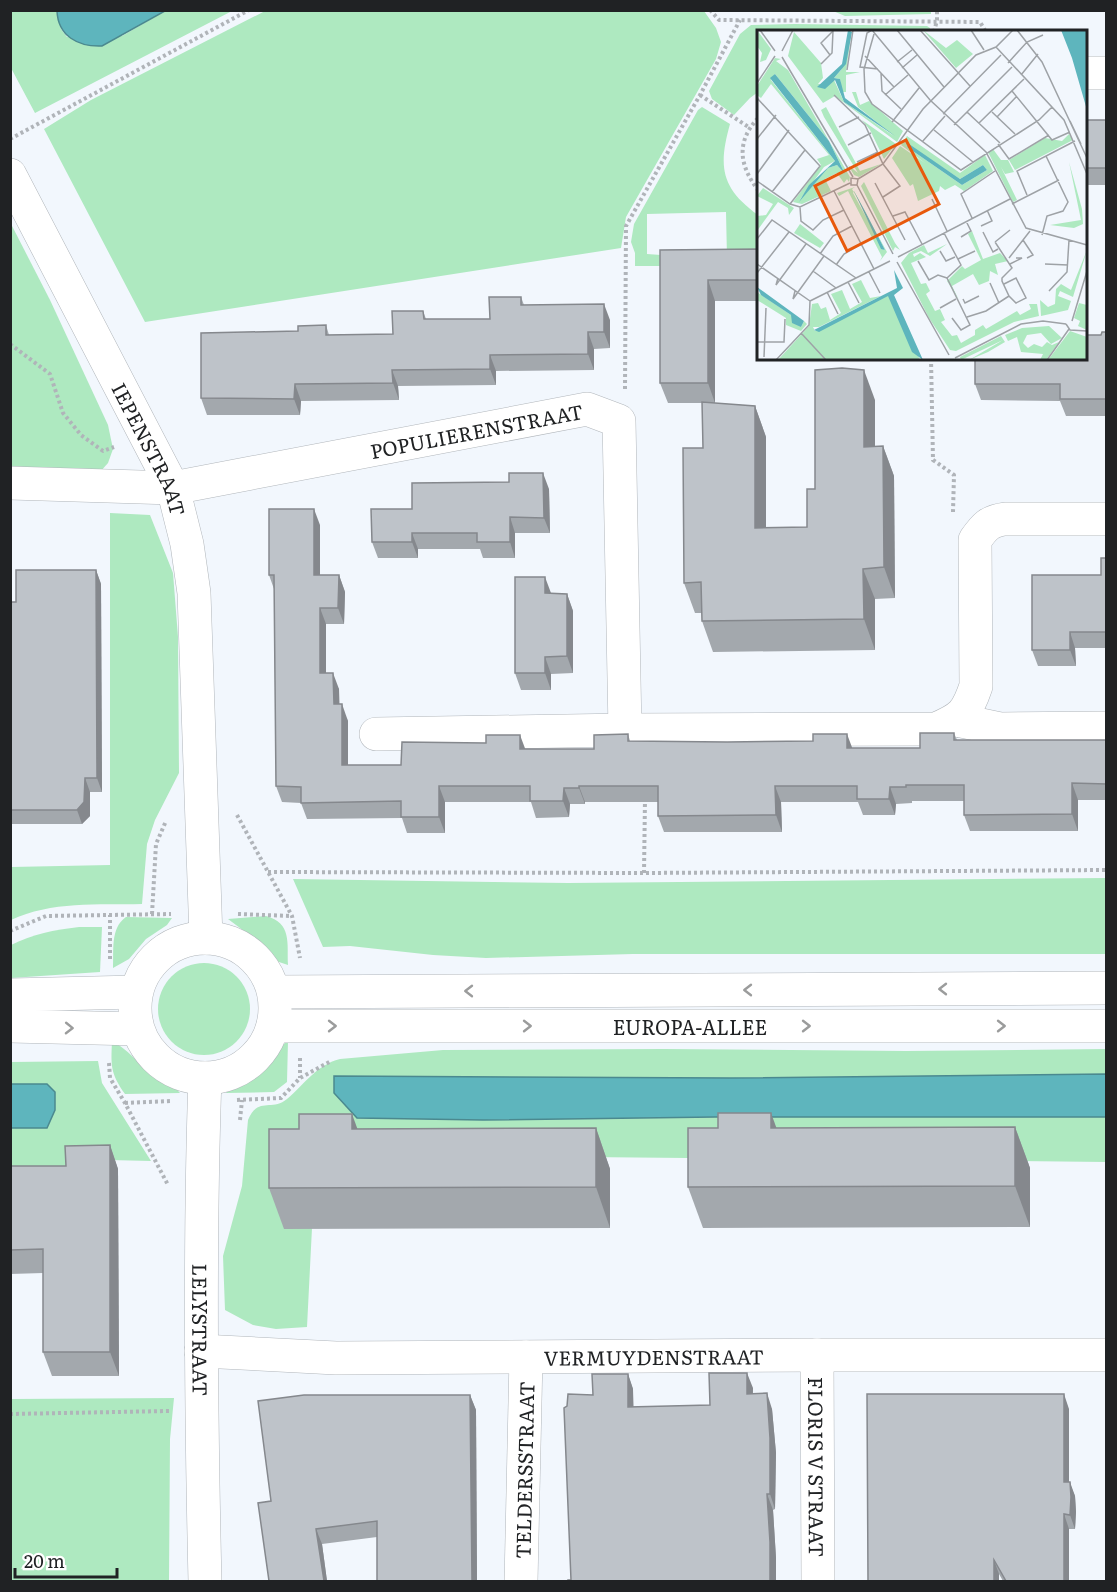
<svg xmlns="http://www.w3.org/2000/svg" width="1117" height="1592" font-family="Literata,serif">
<style>
.green{fill:#aee9c0}
.water{fill:#5eb5bd;stroke:#4b898f;stroke-width:1.5}
.lines{fill:none;stroke-linecap:round;stroke-linejoin:round}
.minor-casing{stroke:#b1b6bb;stroke-width:34}
.major-casing{stroke:#b1b6bb;stroke-width:34}
.path{stroke:#b0b4b9;stroke-width:4;stroke-dasharray:3 3;stroke-linecap:butt}
.minor{stroke:#fff;stroke-width:33}
.major{stroke:#fff;stroke-width:33}
.wall{fill:#a3a8ad}
.shaded-wall{fill:#85888d}
.building{fill:#bec3c9;stroke:#85888d;stroke-width:1.5}
.oneway{stroke:#9b9c9c}
.labels{text-anchor:middle;dominant-baseline:central;stroke-width:6;stroke-linejoin:round;paint-order:stroke}
.street-label{font-size:20px;fill:#202224;stroke:#fff}
.inset-road{fill:none;stroke:#9ea2a6;stroke-width:1.5}
.view{fill:#e8590c;fill-opacity:0.15;stroke:#e8590c;stroke-width:3}
.inset-edge{fill:none;stroke:#202224;stroke-width:3}
</style>
<rect width="100%" height="100%" fill="#f2f7fd"/>
<g class="green">
<polygon points="931,10 931,14 845,16 833,11"/>
<polygon points="10,11 57,11 61,29 67,37 122,36 165,11 232,11 35,113 11,68"/>
<polygon points="265,11 704,11 716,28 721,42 716,59 626,217 621,248 145,322 44,129 91,100"/>
<polygon points="795,24 927,26 930,28 930,31 758,32 758,92 750,98 734,115 712,99 709,91 740,34 751,25"/>
<path d="M702,107L730,124C718,167 721,188 758,215V258H727L726,212L647,214V254L661,255V266H635V253L631,242L634,224L698,110Z"/>
<polygon points="10,222 50,300 108,425 113,449 108,463 100,472 11,469"/>
<path d="M110,513L150,515L173,573L178,637L179,773L155,820L147,844L142,904C98,905 51,901 11,920V867L110,865Z"/>
<polygon points="1106,878 1106,954 633,954 486,958 433,955 350,946 323,947 293,879 568,883"/>
<path d="M266,916C292,923 287,943 288,965L276,961L264,946L228,919Z"/>
<path d="M126,917L172,918L167,925L146,939L129,959L113,968C114,951 110,928 126,917Z"/>
<path d="M79,927H102L100,972L11,978V945C33,934 54,930 79,927Z"/>
<circle cx="204" cy="1009" r="46"/>
<path d="M112,1041C128,1049 138,1064 152,1074C163,1081 172,1083 180,1093L125,1094C110,1073 111,1065 112,1041Z"/>
<path d="M288,1041L287,1082L274,1092L226,1093C231,1083 241,1083 249,1077C264,1067 273,1051 288,1041Z"/>
<path d="M663,1049L906,1051L1106,1049V1074L731,1078L357,1118L483,1120L715,1117H1106V1162L288,1154L312,1228L307,1327L276,1329L253,1325L225,1310L223,1256L242,1186L248,1120C258,1096 271,1112 287,1099C305,1084 316,1065 340,1059L443,1050Z"/>
<polygon points="98,1061 102,1083 151,1161 68,1159 67,1178 11,1177 11,1128 47,1128 55,1110 55,1092 47,1084 11,1084 11,1062"/>
<polygon points="174,1398 170,1439 169,1581 11,1581 11,1399"/>
</g>
<g class="water">
<path d="M57,11V10L165,11L102,46C78,47 58,36 57,11Z"/>
<polygon points="1106,1074 1106,1117 715,1117 483,1120 357,1118 334,1093 334,1076 730,1078"/>
<polygon points="10,1084 47,1084 55,1092 55,1110 47,1128 11,1128"/>
</g>
<g class="lines">
<defs>
<g id="minor">
<polyline points="1086,73 1106,73"/>
<path id="s1" d="M10,175L173,488L187,544L194,593L206,938"/>
<path id="s2" d="M10,483L173,488L587,409L619,421L625,730"/>
<polyline points="957,720 1000,729 1106,728"/>
<path d="M376,734L625,730L936,729C962,718 967,713 976,686L975,540C984,527 989,521 1005,519H1106"/>
<path id="s3" d="M205,1078C199,1246 201,1413 205,1582"/>
<path id="s4" d="M201,1351L336,1358L817,1355H1106"/>
<path id="s5" d="M817,1355L818,1582"/>
<path id="s6" d="M521,1582L526,1357"/>
</g>
<g id="major">
<circle cx="205" cy="1008" r="70"/>
<polyline points="274,992 1106,988"/>
<polyline points="10,995 136,992"/>
<polyline points="10,1026 137,1029"/>
<path id="s7" d="M273,1026H1106"/>
</g>
</defs>
<use href="#minor" class="minor-casing"/>
<use href="#major" class="major-casing"/>
<g class="path">
<polyline points="710,10 719,20 980,22 986,32"/>
<polyline points="934,32 937,20 937,10"/>
<polyline points="700,95 750,128"/>
<path d="M758,118C736,142 739,165 758,190"/>
<polyline points="10,139 249,10"/>
<polyline points="10,344 50,374 63,413 81,435 103,451 114,447"/>
<polyline points="931,358 933,460 954,475 953,512"/>
<polyline points="625,389 626,226 700,95 740,20"/>
<polyline points="237,815 292,916 300,958"/>
<polyline points="268,872 644,873 1106,870"/>
<polyline points="644,873 645,799"/>
<polyline points="152,914 156,844 166,821"/>
<polyline points="238,914 291,916"/>
<polyline points="10,931 46,916 171,914"/>
<polyline points="110,959 110,915"/>
<polyline points="300,1058 300,1078"/>
<polyline points="109,1063 110,1078 125,1103 168,1185"/>
<polyline points="237,1100 281,1098 300,1078 331,1061"/>
<polyline points="125,1103 170,1101"/>
<polyline points="240,1120 242,1100"/>
<polyline points="10,1414 169,1411"/>
</g>
<use href="#minor" class="minor"/>
<use href="#major" class="major"/>
</g>
<g class="wall">
<rect x="1086" y="120" width="21" height="65"/>
<polygon points="759,249 759,301 715,301 715,403 755,406 766,437 766,528 807,527 815,489 875,400 875,446 883,446 894,476 895,598 875,599 875,650 713,652 702,621 702,613 695,613 684,583 703,448 702,403 668,403 660,383 660,250"/>
<polygon points="521,297 524,305 610,320 610,348 594,349 594,370 496,371 496,385 398,386 399,400 301,401 300,415 207,415 201,398 326,325 329,335 393,334 423,311 426,319 490,319"/>
<polygon points="1107,332 1107,416 1066,416 1060,401 981,400 975,384 1101,335"/>
<polygon points="509,482 549,489 550,533 515,533 515,558 483,558 480,549 418,549 418,558 378,558 372,542 412,509"/>
<polygon points="320,525 320,575 339,575 345,592 344,624 326,624 326,673 339,689 339,704 348,721 348,765 401,765 525,749 594,749 628,734 630,741 852,748 920,748 954,733 957,740 1107,740 1107,800 1078,800 1078,831 970,831 964,815 964,801 912,801 912,803 896,804 895,815 863,815 858,802 781,802 782,832 664,832 658,816 658,802 585,802 585,804 570,804 569,817 536,818 531,802 445,802 445,833 407,833 402,818 307,819 301,803 282,802 276,786 274,589 269,575"/>
<polygon points="1107,558 1107,648 1075,648 1076,666 1038,666 1032,650 1101,575"/>
<polygon points="96,570 101,584 102,792 90,792 90,816 82,824 10,824 10,602 16,602"/>
<polygon points="551,593 567,594 573,611 573,673 551,674 551,690 521,690 515,673"/>
<polygon points="1015,1127 1030,1168 1030,1227 703,1228 688,1187 777,1128"/>
<polygon points="596,1128 610,1169 610,1228 284,1229 269,1188 357,1129"/>
<polygon points="110,1145 118,1169 119,1376 52,1376 43,1352 43,1273 10,1274 10,1166 66,1166"/>
<polygon points="628,1374 633,1389 633,1407 710,1405 753,1388 753,1394 772,1409 776,1453 775,1509 773,1510 776,1558 776,1581 568,1581 571,1580 593,1395"/>
<polygon points="470,1395 476,1410 477,1581 377,1581 377,1537 322,1544 327,1581 269,1581 271,1501"/>
<polygon points="1069,1409 1069,1482 1075,1496 1076,1512 1075,1529 1069,1529 1069,1581 1003,1581 999,1574 999,1581 868,1581"/>
</g>
<g class="shaded-wall">
<polygon points="708,280 715,301 715,403 708,383"/>
<polygon points="604,304 610,320 610,348 604,332"/>
<polygon points="588,332 594,349 594,370 588,354"/>
<polygon points="490,355 496,371 496,385 490,369"/>
<polygon points="392,370 398,386 399,400 393,383"/>
<polygon points="864,370 875,400 875,478 864,447"/>
<polygon points="295,384 301,401 300,415 294,399"/>
<polygon points="755,406 766,437 766,558 755,528"/>
<polygon points="883,446 894,476 895,598 884,567"/>
<polygon points="543,473 549,489 550,533 544,518"/>
<polygon points="314,509 320,525 320,592 314,575"/>
<polygon points="510,517 515,533 515,558 510,542"/>
<polygon points="412,533 418,549 418,558 412,542"/>
<polygon points="863,569 875,599 875,650 864,619"/>
<polygon points="96,570 101,584 102,792 97,778"/>
<polygon points="339,575 345,592 344,624 338,608"/>
<polygon points="545,577 551,593 545,593"/>
<polygon points="567,594 573,611 573,673 567,656"/>
<polygon points="320,608 326,624 326,690 320,673"/>
<polygon points="1070,632 1075,648 1076,666 1070,650"/>
<polygon points="545,657 551,674 551,690 545,673"/>
<polygon points="333,673 339,689 340,721 334,704"/>
<polygon points="342,704 348,721 348,782 342,765"/>
<polygon points="847,734 853,750 847,748"/>
<polygon points="520,735 526,751 520,749"/>
<polygon points="85,778 90,792 90,816 82,824 77,810"/>
<polygon points="1072,783 1078,800 1078,831 1072,814"/>
<polygon points="439,786 445,802 445,833 439,817"/>
<polygon points="579,786 585,802 585,804 579,788"/>
<polygon points="775,786 781,802 782,832 776,815"/>
<polygon points="890,787 896,804 895,815 889,799"/>
<polygon points="564,788 570,804 569,817 563,801"/>
<polygon points="771,1113 786,1154 771,1128"/>
<polygon points="352,1114 367,1155 352,1129"/>
<polygon points="1015,1127 1030,1168 1030,1227 1015,1186"/>
<polygon points="596,1128 610,1169 610,1228 596,1187"/>
<polygon points="110,1145 118,1169 119,1376 110,1352"/>
<polygon points="747,1373 753,1388 752,1409 747,1394"/>
<polygon points="628,1374 633,1389 634,1423 628,1407"/>
<polygon points="767,1393 772,1409 776,1453 775,1509 770,1494"/>
<polygon points="1064,1394 1069,1409 1069,1496 1064,1482"/>
<polygon points="470,1395 476,1410 477,1581 472,1581"/>
<polygon points="1070,1482 1075,1496 1076,1512 1075,1529 1070,1515"/>
<polygon points="767,1494 773,1510 776,1558 776,1581 770,1581"/>
<polygon points="1064,1514 1069,1529 1069,1581 1064,1581"/>
<polygon points="316,1529 322,1544 327,1581 324,1581"/>
<polygon points="994,1560 999,1574 999,1581 994,1581"/>
</g>
<g class="building">
<rect x="1086" y="120" width="21" height="48"/>
<polygon points="759,249 759,280 708,280 708,383 660,383 660,250"/>
<polygon points="489,297 521,297 521,305 604,304 604,332 588,332 588,354 490,355 490,369 392,370 393,383 295,384 294,399 201,398 201,333 298,331 298,326 326,325 326,335 393,334 392,311 423,311 424,319 490,319"/>
<polygon points="1102,332 1107,332 1107,399 1060,399 1060,384 975,384 975,358 1086,358 1086,335 1101,335"/>
<polygon points="842,368 864,370 864,447 883,446 884,567 863,569 864,619 702,621 701,582 684,583 683,448 703,448 702,402 755,406 755,528 807,527 807,489 815,489 815,370"/>
<polygon points="509,473 543,473 544,518 510,517 510,542 477,542 477,533 412,533 412,542 372,542 371,509 412,509 412,483 509,482"/>
<polygon points="269,509 314,509 314,575 339,575 338,608 320,608 320,673 333,673 334,704 342,704 342,765 401,765 402,742 486,743 486,735 520,735 520,749 594,749 594,735 628,734 628,741 727,742 813,741 813,734 847,734 847,748 920,748 920,733 954,733 954,740 1107,740 1107,784 1072,783 1072,814 964,815 964,785 906,785 906,787 890,787 889,799 857,799 857,786 775,786 776,815 658,816 658,786 579,786 579,788 564,788 563,801 530,801 530,786 439,786 439,817 401,817 401,801 301,803 301,787 276,786 274,575 269,575"/>
<polygon points="1101,558 1107,558 1107,632 1070,632 1070,650 1032,650 1032,575 1101,575"/>
<polygon points="16,570 96,570 97,778 85,778 84,802 77,810 10,810 10,602 16,602"/>
<polygon points="515,577 545,577 545,593 567,594 567,656 545,657 545,673 515,673"/>
<polygon points="718,1113 771,1113 771,1128 1015,1127 1015,1186 688,1187 688,1128 718,1128"/>
<polygon points="299,1114 352,1114 352,1129 596,1128 596,1187 269,1188 269,1129 299,1129"/>
<polygon points="110,1145 110,1352 43,1352 43,1249 10,1250 10,1166 66,1166 65,1146"/>
<polygon points="709,1373 747,1373 747,1394 767,1393 770,1438 770,1494 767,1494 770,1542 770,1581 568,1581 568,1580 571,1580 564,1408 567,1406 568,1394 593,1395 592,1374 628,1374 628,1407 710,1405"/>
<polygon points="867,1394 1064,1394 1064,1482 1070,1482 1071,1497 1070,1515 1064,1514 1064,1581 1006,1581 994,1560 994,1581 868,1581"/>
<polygon points="304,1395 470,1395 472,1581 377,1581 377,1521 316,1529 324,1581 269,1581 258,1503 271,1501 258,1401"/>
</g>
<defs><path id="oneway-chevron" d="M-2-3.5L2.5 0L-2 3.5" fill="none" stroke-width="1.6" stroke-linecap="round" stroke-linejoin="round" transform="scale(1.5)"/></defs>
<g class="oneway">
<use href="#oneway-chevron" transform="translate(943 989) rotate(180)"/>
<use href="#oneway-chevron" transform="translate(748 990) rotate(180)"/>
<use href="#oneway-chevron" transform="translate(469 991) rotate(180)"/>
<use href="#oneway-chevron" transform="translate(332 1026)"/>
<use href="#oneway-chevron" transform="translate(527 1026)"/>
<use href="#oneway-chevron" transform="translate(806 1026)"/>
<use href="#oneway-chevron" transform="translate(1001 1026)"/>
<use href="#oneway-chevron" transform="translate(69 1028) rotate(1)"/>
</g>
<g class="labels">
<g class="street-label">
<text stroke="none"><textPath href="#s2" startOffset="472">POPULIERENSTRAAT</textPath></text>
<text stroke="none"><textPath href="#s1" startOffset="308">IEPENSTRAAT</textPath></text>
<text stroke="none"><textPath href="#s7" startOffset="417">EUROPA-ALLEE</textPath></text>
<text stroke="none"><textPath href="#s3" startOffset="252">LELYSTRAAT</textPath></text>
<text stroke="none"><textPath href="#s4" startOffset="453">VERMUYDENSTRAAT</textPath></text>
<text stroke="none"><textPath href="#s5" startOffset="112">FLORIS V STRAAT</textPath></text>
<text stroke="none"><textPath href="#s6" startOffset="112">TELDERSSTRAAT</textPath></text>
</g>
</g>
<g transform="translate(757 30)">
<rect width="330" height="330" fill="#f2f7fd"/>
<path d="M0,0L14,19L9,30L3,32L5,23L0,16ZM166,0L189,18L200,10L216,24L199,38ZM37,2L64,33L66,48L61,54H72L77,50L87,72L137,106L101,77L95,62H99L103,75L112,71L146,101L140,112L78,66L66,73L31,26ZM94,5L89,42H103L89,45V62H85L83,49L77,48L84,40ZM18,28L24,29L19,31L31,40L93,147L92,152L90,149L87,153L80,143L68,149L74,161L45,174L36,172L64,135L60,129L72,125L14,54L4,68L0,65V56ZM18,44L72,111L88,144L80,135L71,138L42,171L67,137L78,131L14,50ZM69,77L103,141L124,134L102,147L97,145L91,135L101,143L67,87L64,80ZM105,90L139,114L127,129L113,100ZM312,104L316,110L258,140L252,130L288,108L305,111ZM150,106L203,143L228,125L236,141L207,161L198,155L188,160L183,156L182,161L161,171L156,154L153,156L135,128L143,116L168,133L144,115ZM150,114L203,149L226,135L230,140L205,155L150,117ZM236,119L244,130H251L257,142L248,144L244,137L260,170L256,172L231,122ZM312,132L325,179L326,194L317,198L293,195L324,190ZM107,152L138,213L143,220L138,217L136,221L104,156ZM98,157L95,159L130,222L123,231L125,227L91,161L82,166L80,163ZM97,161L128,220H127L96,163ZM6,158L37,178L32,185L31,178L21,172L0,201V186L9,185L16,174L0,166ZM43,194L67,213L63,218L37,203ZM215,201L226,229L243,223L251,231L238,234L241,245L233,241L232,251L222,255L216,244L195,256L202,270L190,251L205,236L208,239L224,230L211,204ZM190,214L173,226L164,221L156,224L157,227L163,223L169,227L154,233L164,254L169,253L173,261L169,264L178,281L183,279L188,290L184,292L195,306L200,305L204,313L218,305V300L226,295L229,299L260,281L263,285L274,279L272,274H280L282,286L257,292L199,321L193,320L172,288L144,233L152,223L167,215L171,223ZM330,220L316,267L303,261L301,266L314,271L311,280L284,286L283,270L291,277L298,274L299,259L304,254L314,260ZM104,250L113,268L124,266L62,297H56L58,301L133,263L163,330H21L52,296L55,274L61,273L64,279L69,277L73,290L84,283L74,264L85,260L93,279L105,272L95,254ZM0,262L34,285L44,297L47,291L50,294L44,301L29,295V288L0,270ZM322,273L330,275V300L321,296L323,291L317,288ZM292,296L305,308L294,314L284,303L270,305L266,313L271,318L277,314L285,317L290,312L295,315L302,312L289,330H283L286,324L264,322L260,307L251,311L248,305L265,298ZM313,301L330,307V330H291ZM244,306L248,312L231,322L212,330L246,310L204,330L203,327Z" fill="#aee9c0" fill-rule="evenodd"/>
<path d="M91,0L95,2L89,34L77,48L83,49L88,68L138,106L87,72L78,50L68,59L60,57L85,34ZM304,0H330V80L315,28ZM18,44L72,111L88,144L80,135L71,138L42,172L52,155L78,131L13,48ZM152,114L203,149L226,135L230,140L205,155L150,117ZM97,161L109,183L128,220L124,219ZM137,240L146,258L137,265L166,330L155,322L131,266L62,302L57,300L140,258ZM0,257L47,291L44,297L35,293L34,285L4,265Z" fill="#5eb5bd"/>
<path class="inset-road" d="M3,0L18,21M115,0L173,70L229,122L269,198L330,215M115,0L110,3L103,37L121,39M140,0L187,57M163,0L213,56M214,0L227,20M260,0L285,32L330,128M117,4L107,39L108,62L115,74L204,140L282,90L295,77M239,17L307,90L330,144M25,21L36,0M73,25L64,13L76,1M108,26L137,57M25,27L96,147M140,32L155,20M251,33L270,12L286,5M64,34L75,23L76,1M145,38L160,25M90,40L96,0M124,43L125,61L144,79M264,45L281,24M0,53L18,26M255,61L295,110L313,102M77,65L108,95L126,134L143,156L126,167M128,65L151,45M0,68L63,136L33,174M210,82L243,113M235,82L258,104M186,84L244,25M240,87L260,66M313,91L324,114M135,92L162,58M222,93L267,49M197,95L255,37M82,97L102,87M177,100L216,132M0,109L19,85M165,112L188,86M241,114L252,129L292,105M91,115L114,103M100,132L121,122M0,144L32,100M101,149L126,134L166,79L219,25L239,17L256,0M0,151L33,174L43,177L93,153M118,153L148,210M100,155H94V148L101,149L100,155L136,224M77,161L117,239M15,162L48,120M270,165L260,141L318,111M175,169L190,201M255,174L302,150M43,177L44,191L56,200L66,190L87,180M136,186L148,182L165,214M215,188L204,164L238,141M224,196L235,191L230,180M226,202L236,222L241,219M187,203L204,235L190,248M285,205L290,186L306,181L311,172L289,126M204,207L214,201L209,191M0,209L15,190L99,248M266,210L276,225L270,228M238,212L255,238L245,248V251L252,266L259,273L269,268L259,248L247,254M238,212L253,200M183,221L189,231L198,227M63,224L76,206L95,196M141,227L253,169M252,228L273,201M201,229L218,221M161,231L172,250L181,245L190,248M140,232L192,325M0,234L53,271M253,234L265,228H259M288,234L311,235M79,235L87,224L104,214M56,241L79,258M112,242L123,263M0,243L32,202M21,248L19,255L49,214M190,248L213,295L204,300L195,288M91,252L102,273M233,253L242,273M38,261L36,269L67,226M292,261L310,242L312,210M70,262L81,284M206,269L208,273L222,266M53,271L133,231M183,278L199,269M210,287L229,281L252,266M315,291L330,241M309,294L313,300L330,301M44,303L69,330M0,312H27L28,289M7,327L9,278M198,328L264,294L286,291L309,294M19,330L52,295L53,271M290,330L312,299"/>
<path class="view" d="M149,110L182,174L90,221L58,156Z"/>
<rect width="330" height="330" class="inset-edge"/>
</g>
<rect width="1117" height="1592" fill="none" stroke="#202224" stroke-width="24"/>
<path d="M15 1568v9h102v-9" fill="none" stroke="#202224" stroke-width="3"/>
<text x="24" y="1568" font-size="18" fill="#202224" stroke="#ffffff" stroke-width="4.5" paint-order="stroke">20 m</text>
</svg>
